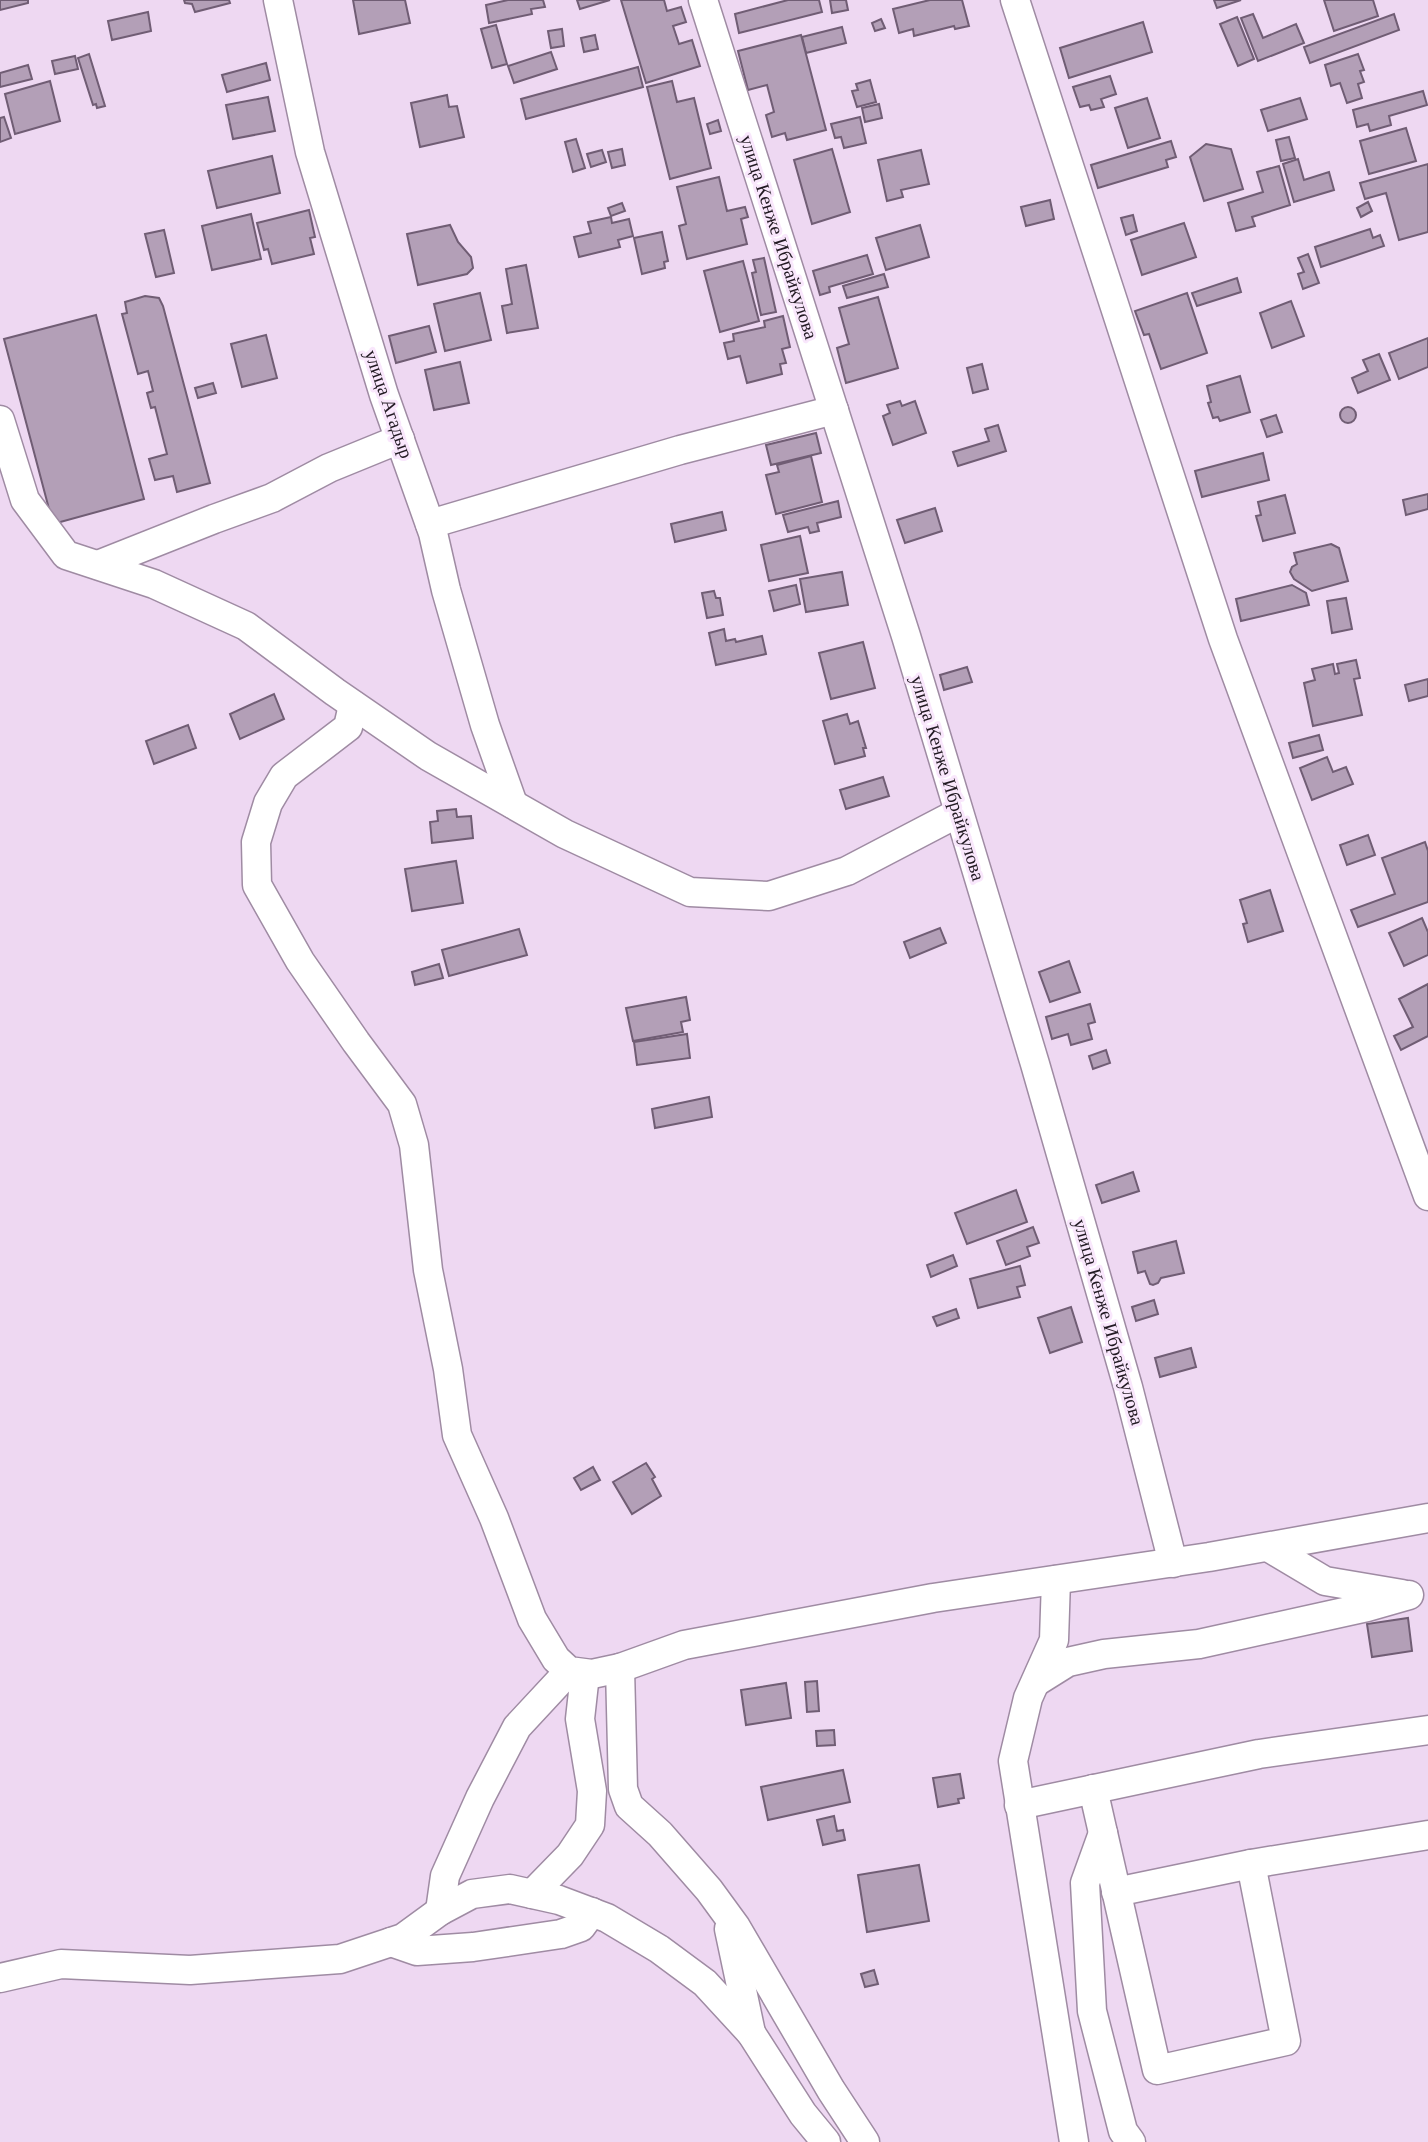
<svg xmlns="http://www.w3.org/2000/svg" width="1428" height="2142" font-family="Georgia,serif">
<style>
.building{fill:#b39fb7;stroke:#705d74;stroke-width:2}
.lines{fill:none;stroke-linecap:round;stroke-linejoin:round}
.minor-casing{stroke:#9f8ba3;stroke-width:31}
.minor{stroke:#fff;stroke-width:28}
.labels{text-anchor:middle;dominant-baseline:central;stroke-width:6;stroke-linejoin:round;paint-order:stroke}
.street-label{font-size:19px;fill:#211922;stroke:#f9e7fc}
</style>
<rect width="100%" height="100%" fill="#eed8f2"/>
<g class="building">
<polygon points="0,0 28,0 28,3 0,10"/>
<polygon points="184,0 229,0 230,3 195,12 192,4 185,3"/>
<polygon points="353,0 405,0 410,23 359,34"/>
<polygon points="508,0 543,0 545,7 531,9 532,14 489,23 486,5"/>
<polygon points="577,0 610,0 580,9"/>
<polygon points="621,0 664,0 667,11 681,7 686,22 673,26 679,44 692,40 700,66 646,83"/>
<polygon points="788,0 819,0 822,12 739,33 735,14"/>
<polygon points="830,0 846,0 848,10 832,13"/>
<polygon points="930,0 962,0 969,26 955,29 954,26 914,36 913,29 899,33 893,9"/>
<polygon points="1214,0 1241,0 1217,8"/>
<polygon points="1324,0 1373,0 1378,16 1334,31"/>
<polygon points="148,12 151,31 112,40 108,21"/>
<polygon points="1253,14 1263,38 1296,24 1304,43 1258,61 1241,18"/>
<polygon points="1394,14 1399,30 1310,63 1304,47"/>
<polygon points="1237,17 1254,59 1238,66 1220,24"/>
<polygon points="881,19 885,28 875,31 872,23"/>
<polygon points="1143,22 1152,52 1069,78 1060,48"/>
<polygon points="496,25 507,64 492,68 481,29"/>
<polygon points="842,27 846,43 806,53 802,37"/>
<polygon points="562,29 564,46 551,48 548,31"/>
<polygon points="595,35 598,49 584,52 581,38"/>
<polygon points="801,35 826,130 787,140 785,133 772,137 766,115 774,112 767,85 748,90 738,51"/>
<polygon points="551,52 557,69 514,83 508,66"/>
<polygon points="89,54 105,106 97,108 96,104 93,105 78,58"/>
<polygon points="1358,54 1364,70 1360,71 1364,82 1358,84 1362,98 1347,103 1340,83 1331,86 1325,65"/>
<polygon points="75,56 78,69 55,74 52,61"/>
<polygon points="266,63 270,80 227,92 222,75"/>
<polygon points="28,65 32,79 0,87 0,73"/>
<polygon points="638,67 643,87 526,119 521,99"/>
<polygon points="1110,76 1116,94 1101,99 1104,107 1091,110 1089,105 1080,107 1073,87"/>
<polygon points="870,80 876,102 857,107 852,91 858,90 856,84"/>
<polygon points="50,81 60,121 15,134 5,94"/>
<polygon points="672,81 677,102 694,98 711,168 670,179 647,87"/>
<polygon points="1423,91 1427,105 1389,116 1391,125 1370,131 1368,124 1357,127 1353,110"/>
<polygon points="447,95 449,107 457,106 464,137 420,147 411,103"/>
<polygon points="268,97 275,131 233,139 226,105"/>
<polygon points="1147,98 1160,138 1128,148 1115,108"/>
<polygon points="1300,98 1307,119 1268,131 1261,110"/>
<polygon points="879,104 882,118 865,122 862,108"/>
<polygon points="4,117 11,138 0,142 0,118"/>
<polygon points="860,117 866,143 844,148 841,137 835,138 831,124"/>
<polygon points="718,120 721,131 710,134 707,124"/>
<polygon points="1406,128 1416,161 1369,174 1360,141"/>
<polygon points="1289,137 1295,158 1281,161 1276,140"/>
<polygon points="576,139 585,168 573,172 565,142"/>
<polygon points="1171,141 1176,157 1166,160 1168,167 1098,188 1091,165"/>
<polygon points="1206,144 1231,149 1243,189 1204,201 1190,157"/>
<polygon points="622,149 625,165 612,168 608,152"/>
<polygon points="832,149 850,212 812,224 794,160"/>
<polygon points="602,150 606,162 591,167 587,154"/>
<polygon points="921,150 929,184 901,190 903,197 887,201 878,160"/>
<polygon points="272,156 280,193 217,208 208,171"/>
<polygon points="1298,159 1304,180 1329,172 1334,190 1294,202 1283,164"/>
<polygon points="1428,164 1428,232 1399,240 1386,193 1365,199 1360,183"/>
<polygon points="1279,166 1290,205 1252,217 1255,226 1236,231 1228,203 1263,192 1257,172"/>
<polygon points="719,177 727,211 745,207 748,217 741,219 747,244 687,259 679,226 686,224 677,187"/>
<polygon points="1050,200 1054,219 1026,226 1021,207"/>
<polygon points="1368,202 1372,211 1361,217 1357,208"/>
<polygon points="622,203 625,211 611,216 608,208"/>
<polygon points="309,210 315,237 310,238 314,254 272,264 268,249 264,250 257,223"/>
<polygon points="251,214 261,259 212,270 202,226"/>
<polygon points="1133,215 1137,231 1126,235 1121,218"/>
<polygon points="611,217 612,223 629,219 633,236 618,240 620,247 579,257 574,237 591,233 588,222"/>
<polygon points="1184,223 1196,257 1142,275 1131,240"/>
<polygon points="450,225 458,242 471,257 473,268 467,274 418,285 407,234"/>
<polygon points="920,225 929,257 886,270 876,238"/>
<polygon points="1370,229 1373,238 1380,235 1384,246 1321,267 1315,247"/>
<polygon points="164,230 174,273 156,277 145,234"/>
<polygon points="662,232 668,261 664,262 665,268 642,274 634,238"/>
<polygon points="1308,254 1319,283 1303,289 1298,274 1304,272 1298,258"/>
<polygon points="867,255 873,274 829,287 830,292 820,295 813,271"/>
<polygon points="764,258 776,312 761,315 752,273 756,272 753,260"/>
<polygon points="743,261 759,321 720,332 704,271"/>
<polygon points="526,265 538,328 507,333 502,306 512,304 506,269"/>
<polygon points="884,274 888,287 847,298 843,286"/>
<polygon points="1237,278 1241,292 1197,306 1192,293"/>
<polygon points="480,293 491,340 445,351 434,304"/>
<polygon points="1187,293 1207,353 1161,369 1149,334 1144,335 1135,311"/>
<polygon points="145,296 159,298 163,306 210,483 177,492 173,476 155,480 149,459 167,454 155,407 151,408 147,393 153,391 148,371 138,374 122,314 127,313 125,302"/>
<polygon points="878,297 898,368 846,383 837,348 849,344 839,308"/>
<polygon points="1291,301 1304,336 1272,348 1260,313"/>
<polygon points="96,315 144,499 53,524 4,339"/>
<polygon points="783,316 790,347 782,349 786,363 780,364 782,374 747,383 740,356 728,359 724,343 734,341 733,334 765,327 764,321"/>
<polygon points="429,326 436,352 396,363 389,336"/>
<polygon points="266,335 277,378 242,387 231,344"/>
<polygon points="1428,338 1428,367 1399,379 1389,353"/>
<polygon points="1379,354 1390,380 1358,393 1352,378 1368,371 1363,360"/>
<polygon points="460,362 469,403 434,410 425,370"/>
<polygon points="982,364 988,389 973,393 967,368"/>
<polygon points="1240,376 1250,412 1220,421 1218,417 1213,418 1208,403 1211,402 1207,386"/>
<polygon points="213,383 216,393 198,398 195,388"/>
<polygon points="900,401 902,406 915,401 926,433 893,445 883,416 890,413 887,405"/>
<circle cx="1348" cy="415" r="8"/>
<polygon points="1276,415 1282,432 1267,437 1261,420"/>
<polygon points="998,425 1006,451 958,466 953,452 989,441 985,429"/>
<polygon points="816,433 821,453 771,465 766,445"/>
<polygon points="1263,453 1269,480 1202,497 1195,471"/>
<polygon points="811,456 822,502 776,514 766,475 779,472 777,465"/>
<polygon points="1428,494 1428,509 1406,515 1403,500"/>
<polygon points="1285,495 1295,533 1263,541 1256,516 1261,515 1258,502"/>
<polygon points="838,501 841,517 817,523 819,531 810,533 808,527 788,532 783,515"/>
<polygon points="935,508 942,531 905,543 897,520"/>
<polygon points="722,512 726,530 675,542 671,524"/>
<polygon points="800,536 808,573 769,581 761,545"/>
<polygon points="1331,544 1339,548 1348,581 1312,591 1294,579 1290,572 1292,567 1297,564 1294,553"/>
<polygon points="842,572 848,605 806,612 800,579"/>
<polygon points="796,585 800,604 774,611 769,591"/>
<polygon points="1292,585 1306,593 1309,605 1241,621 1236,599"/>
<polygon points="714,591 716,598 720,598 723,615 707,618 702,593"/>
<polygon points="1346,598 1352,629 1332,633 1327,601"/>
<polygon points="724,629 726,641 735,639 736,642 762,636 766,654 716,665 709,633"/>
<polygon points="863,642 875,688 831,699 819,653"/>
<polygon points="1356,660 1360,678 1354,679 1362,715 1313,726 1304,683 1315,680 1312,669 1333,664 1335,674 1339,673 1337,664"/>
<polygon points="967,667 972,682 944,690 940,675"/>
<polygon points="1428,679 1428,696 1409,701 1405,685"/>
<polygon points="274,694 284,719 240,739 230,714"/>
<polygon points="847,714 850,724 858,721 866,748 863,748 865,756 835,764 823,721"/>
<polygon points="188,725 196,748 154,764 146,741"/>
<polygon points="1319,735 1323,750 1293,758 1289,743"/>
<polygon points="1327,757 1333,772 1346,767 1353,784 1312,800 1300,768"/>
<polygon points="883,777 889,796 846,809 840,790"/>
<polygon points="456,809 457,817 471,816 473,838 432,843 430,822 438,821 437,811"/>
<polygon points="1368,835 1375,855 1347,865 1340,845"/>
<polygon points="1425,842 1428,851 1428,902 1358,927 1351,910 1395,894 1382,858"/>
<polygon points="456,861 463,903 412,911 405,869"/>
<polygon points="1270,890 1283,931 1248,942 1243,924 1247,923 1240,900"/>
<polygon points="1422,918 1428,932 1428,955 1404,966 1389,933"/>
<polygon points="940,928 946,943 910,958 904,942"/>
<polygon points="519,929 527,955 449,976 442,950"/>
<polygon points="1069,961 1080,992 1050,1002 1039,972"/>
<polygon points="439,964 443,978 415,985 412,972"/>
<polygon points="1428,984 1428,1036 1401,1050 1394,1036 1413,1027 1399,999"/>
<polygon points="686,997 690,1020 681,1022 683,1032 633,1041 626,1008"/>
<polygon points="1090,1004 1095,1022 1088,1024 1092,1039 1071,1045 1068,1034 1052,1039 1046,1017"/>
<polygon points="687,1034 690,1058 637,1065 634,1042"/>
<polygon points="1106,1050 1110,1063 1093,1069 1089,1056"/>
<polygon points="709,1097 712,1117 655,1128 652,1109"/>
<polygon points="1133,1172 1139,1191 1102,1203 1096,1185"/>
<polygon points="1016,1190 1027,1222 967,1244 955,1213"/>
<polygon points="1033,1227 1039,1243 1027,1247 1030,1256 1006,1265 997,1241"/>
<polygon points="1176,1241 1184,1273 1161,1278 1158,1283 1153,1285 1150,1284 1145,1271 1138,1273 1133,1252"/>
<polygon points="953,1255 957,1266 931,1277 927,1265"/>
<polygon points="1020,1266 1025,1285 1017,1287 1020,1297 978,1308 970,1279"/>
<polygon points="1154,1300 1158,1314 1136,1321 1132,1307"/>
<polygon points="1071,1307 1082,1342 1050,1353 1038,1318"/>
<polygon points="956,1309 959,1318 937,1326 933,1317"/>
<polygon points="1191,1348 1196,1367 1160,1377 1155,1358"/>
<polygon points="646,1463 655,1477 652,1479 661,1496 632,1514 613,1482"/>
<polygon points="593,1467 600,1480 581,1490 574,1478"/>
<polygon points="1408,1618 1412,1651 1372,1657 1367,1624"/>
<polygon points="817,1681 819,1711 807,1712 805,1682"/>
<polygon points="786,1683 791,1718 746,1725 741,1690"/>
<polygon points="834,1730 835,1745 817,1746 816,1731"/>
<polygon points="843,1770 850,1802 768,1820 761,1787"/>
<polygon points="960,1774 964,1798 958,1799 959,1803 938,1807 933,1778"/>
<polygon points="834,1816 837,1831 843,1830 845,1840 823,1845 817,1820"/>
<polygon points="919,1865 929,1921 867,1932 858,1875"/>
<polygon points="874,1970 878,1984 865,1987 861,1974"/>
</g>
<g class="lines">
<defs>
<g id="minor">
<polyline points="278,0 310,152 384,395 433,533 446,590 485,725 513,804"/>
<polyline points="703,0 906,636 1035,1064 1128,1387 1173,1563"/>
<polyline points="1015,0 1223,639 1428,1196"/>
<polyline points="0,420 25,500 66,555 154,584 246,626 335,692 428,756 565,834 690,892 769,896 847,871 958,813"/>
<polyline points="430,524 680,450 834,410"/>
<polyline points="98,565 214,519 272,498 329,468 400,439"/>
<polyline points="353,705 348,727 284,776 268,803 256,842 257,885 300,961 356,1042 402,1104 414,1145 428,1270 448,1369 457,1435 494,1518 532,1619 556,1659 569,1671 592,1674 620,1668 684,1645 933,1598 1209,1557 1428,1518"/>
<polyline points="1268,1547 1325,1581 1402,1594"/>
<polyline points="1056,1580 1054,1640 1028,1698 1013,1761 1074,2142"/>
<polyline points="620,1668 623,1789 629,1806 660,1834 709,1890 736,1927 831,2090 865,2142"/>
<polyline points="1036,1682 1068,1662 1104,1654 1199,1644 1367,1607 1409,1595"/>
<polyline points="1093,1789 1157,2070 1286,2041 1251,1864"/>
<polyline points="1019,1805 1259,1754 1428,1730"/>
<polyline points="1103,1833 1085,1883 1092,2011 1123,2131 1131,2142"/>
<polyline points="1116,1892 1251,1864 1428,1835"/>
<polyline points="532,1894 570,1855 590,1825 592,1791 580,1719 585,1674"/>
<polyline points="440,1911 445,1876 480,1798 517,1727 569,1671"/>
<polyline points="729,1929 751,2033"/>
<polyline points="391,1942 417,1951 473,1947 561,1934 581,1927 592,1912"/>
<polyline points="0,1978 61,1964 190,1970 340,1959 403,1938 440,1911 472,1894 510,1889 559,1900 607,1918 659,1949 705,1983 751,2033 803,2114 826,2142"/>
</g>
</defs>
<use href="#minor" class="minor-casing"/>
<use href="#minor" class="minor"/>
</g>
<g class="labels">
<g class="street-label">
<text transform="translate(779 237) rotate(72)">улица Кенже Ибрайкулова</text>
<text transform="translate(389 404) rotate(71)">улица Агадыр</text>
<text transform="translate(948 778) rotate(73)">улица Кенже Ибрайкулова</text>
<text transform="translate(1109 1322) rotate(74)">улица Кенже Ибрайкулова</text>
</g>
</g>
</svg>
